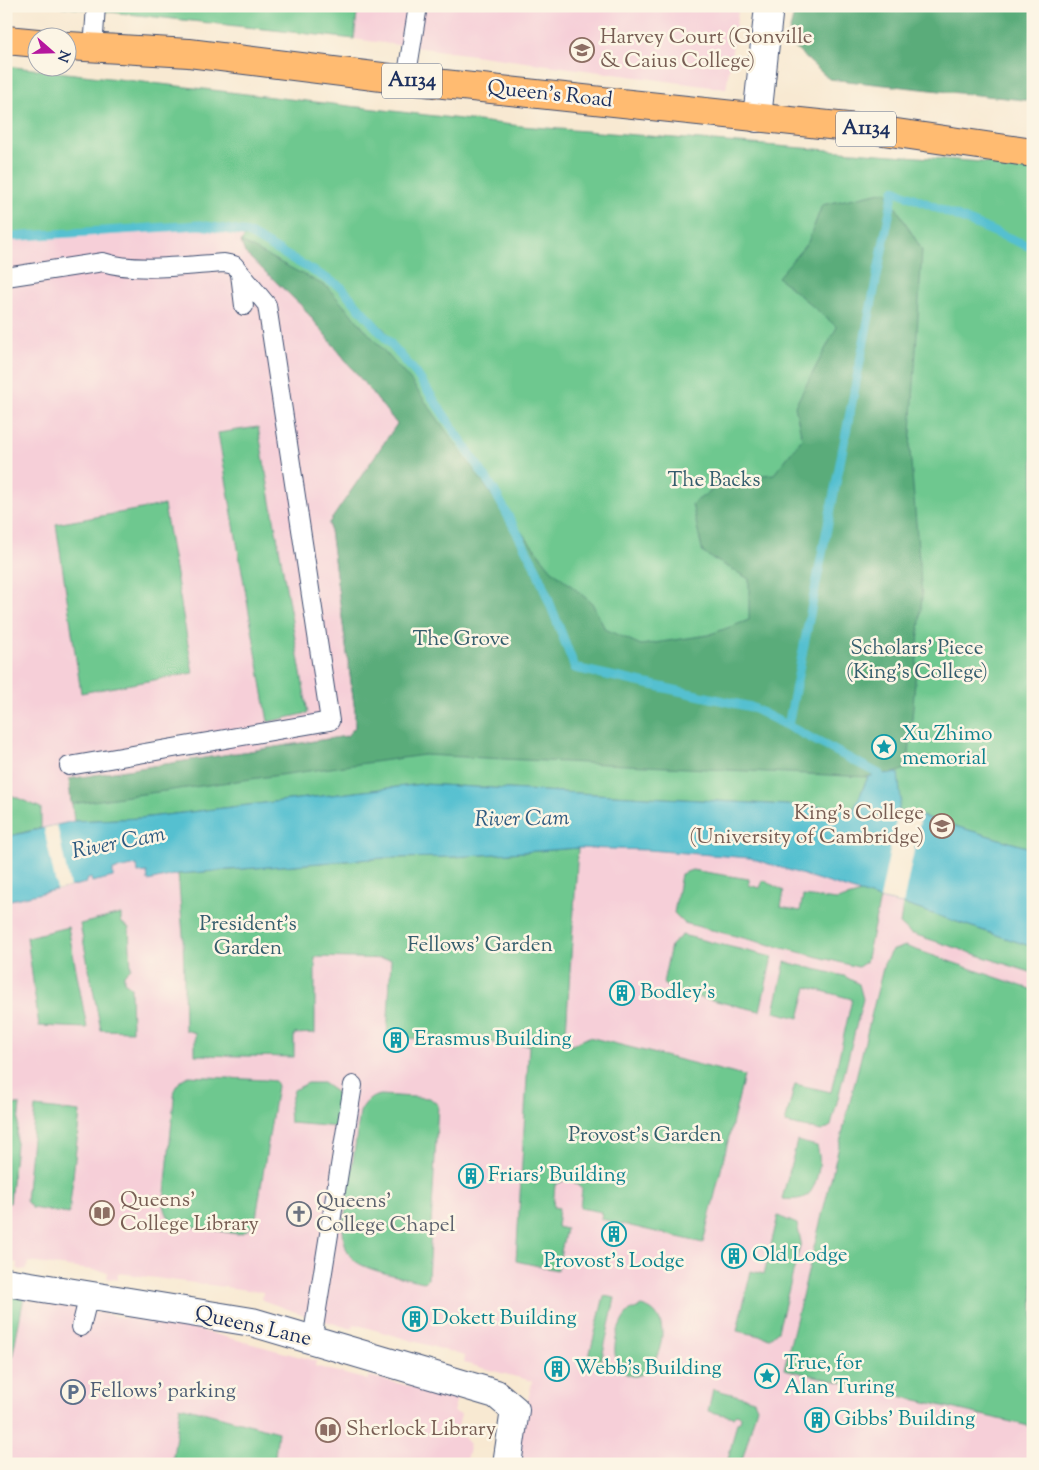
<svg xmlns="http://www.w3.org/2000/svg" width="1039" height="1470" font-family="'Sorts Mill Goudy',serif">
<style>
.built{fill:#f6cfd8}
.green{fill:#6ec88f;stroke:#447c76;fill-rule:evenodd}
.forest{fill:#5aac7a;stroke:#3a6e6c}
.water{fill:#55c0d0;stroke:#387897}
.pier{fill:#f8e9d2}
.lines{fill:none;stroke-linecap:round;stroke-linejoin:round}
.stream{stroke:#55c0d0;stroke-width:9}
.service-casing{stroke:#3c4b6f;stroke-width:20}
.minor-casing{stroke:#3c4b6f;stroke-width:30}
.tertiary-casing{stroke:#3c4b6f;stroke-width:30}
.primary-casing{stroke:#3c4b6f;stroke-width:30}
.service{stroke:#fff;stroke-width:18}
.minor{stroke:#fff;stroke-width:28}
.tertiary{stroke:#fff;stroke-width:28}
.primary{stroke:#ffbb71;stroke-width:28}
.labels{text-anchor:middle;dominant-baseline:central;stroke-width:5;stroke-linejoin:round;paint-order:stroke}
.shield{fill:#fcf5e5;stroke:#5e6a86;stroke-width:1}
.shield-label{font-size:20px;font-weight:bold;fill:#1b2f5e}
.education-label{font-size:21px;fill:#785e54;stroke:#fcf5e5;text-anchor:start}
.street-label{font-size:21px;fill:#1b2f5e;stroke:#fcf5e5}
.park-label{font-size:21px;fill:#345d6d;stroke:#fcf5e5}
.culture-label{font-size:21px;fill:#0d838f;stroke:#fcf5e5;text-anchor:start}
.worship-label{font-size:21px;fill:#5b616d;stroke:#fcf5e5;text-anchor:start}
.service-label{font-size:21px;fill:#4e5e75;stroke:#fcf5e5;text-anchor:start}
.water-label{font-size:22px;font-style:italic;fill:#2c5a80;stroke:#fcf5e5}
</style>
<rect width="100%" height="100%" fill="#fcf5e5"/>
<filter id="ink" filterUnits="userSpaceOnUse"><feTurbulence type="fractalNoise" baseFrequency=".02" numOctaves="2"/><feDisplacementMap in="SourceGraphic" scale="10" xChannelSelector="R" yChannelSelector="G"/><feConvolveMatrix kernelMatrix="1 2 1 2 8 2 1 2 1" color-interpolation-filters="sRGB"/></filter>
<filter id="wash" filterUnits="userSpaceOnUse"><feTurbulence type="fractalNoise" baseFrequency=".0096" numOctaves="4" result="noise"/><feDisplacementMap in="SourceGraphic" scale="20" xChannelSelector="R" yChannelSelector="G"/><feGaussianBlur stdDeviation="1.12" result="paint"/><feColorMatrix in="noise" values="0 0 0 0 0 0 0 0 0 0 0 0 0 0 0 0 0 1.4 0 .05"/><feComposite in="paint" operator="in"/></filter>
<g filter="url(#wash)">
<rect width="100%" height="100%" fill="#f8e9d2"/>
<g class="built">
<polygon points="56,6 739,6 726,89 354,39"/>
<polygon points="201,227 247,235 415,375 1033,248 1033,1464 515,1464 532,1381 464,1363 465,1356 354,1324 352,1329 307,1316 262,1300 263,1292 118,1273 117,1280 107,1278 108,1272 28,1262 27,1269 20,1270 17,1267 17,1263 6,1261 6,238"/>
<polygon points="6,1295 56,1303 125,1318 128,1311 316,1361 315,1366 368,1380 369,1376 457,1398 453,1412 461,1414 457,1430 470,1444 465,1464 6,1464"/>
</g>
<g class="green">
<polygon points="56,6 358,6 354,39"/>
<path d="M6,66L521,126L1033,166V849L921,816L898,811L868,777L854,809L422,784L141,818L74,821L69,779L347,736L355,727V711L329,523L397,424L302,306L245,253L241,242L246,235L201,227L6,238ZM345,294L384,329L411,370L410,369Z"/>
<polygon points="258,427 308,713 268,722 218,433"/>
<polygon points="164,505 193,673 81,693 56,524"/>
<polygon points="6,793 41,808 41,828 6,837"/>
<polygon points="578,848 565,1048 589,1037 744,1076 703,1243 601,1219 602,1212 580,1208 582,1189 569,1178 555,1185 553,1207 559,1208 557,1227 566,1229 557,1270 516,1261 529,1045 387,1037 391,959 315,957 315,1033 294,1034 294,1057 195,1055 195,1033 185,1030 183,935 178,874 384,858 454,857"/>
<polygon points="692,870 749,879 749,885 760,888 763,880 784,891 781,907 800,911 803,896 837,900 861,893 880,899 866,962 858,967 684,923 674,913 681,874"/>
<polygon points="903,904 1033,947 1033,973 910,933 900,924"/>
<polygon points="121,914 121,922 129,928 131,968 124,975 124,982 131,987 132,1031 101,1030 80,924"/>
<polygon points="68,927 87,1028 39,1026 27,937"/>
<polygon points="682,935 772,957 760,1011 671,991 663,983 671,945"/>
<polygon points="905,946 1033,990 1033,1427 784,1369 884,964 891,951"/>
<polygon points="785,962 844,976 859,984 863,999 831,1126 822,1131 785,1123 795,1084 831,1092 852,999 807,987 799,1018 774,1012"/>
<path d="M189,1076L266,1080L275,1081L277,1086L256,1218C251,1227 248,1232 238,1234L181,1225C169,1222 166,1215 164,1204L175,1088L181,1080Z"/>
<polygon points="308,1083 323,1083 336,1092 341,1104 338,1127 290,1123 289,1107 294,1090"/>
<path d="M381,1095L430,1098L438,1105L428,1278L424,1282C407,1278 364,1271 353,1259C345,1252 344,1240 343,1230L360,1112C364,1104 370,1096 381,1095Z"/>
<polygon points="6,1104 20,1105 10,1203 6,1203"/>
<polygon points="35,1107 80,1112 69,1214 32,1208 26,1201"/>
<path d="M797,1141L817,1146C820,1157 820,1162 818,1173C812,1196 807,1201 782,1199Z"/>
<polygon points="778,1216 797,1224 801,1242 778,1331 770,1338 737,1331 751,1271 764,1274"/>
<polygon points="6,1295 24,1297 11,1363 6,1363"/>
<polygon points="604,1296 615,1298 600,1367 587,1365"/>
<path d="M641,1306C687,1315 647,1403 620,1368C609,1354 617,1322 630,1311C633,1309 638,1308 641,1306Z"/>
<polygon points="713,1389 754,1400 757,1407 741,1464 727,1464 737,1422 740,1421 741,1417 739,1415 736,1414 733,1417 708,1411"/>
<polygon points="180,1406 278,1432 274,1464 172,1464"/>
</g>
<g class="forest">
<polygon points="796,6 1033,6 1033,101 829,79 787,41"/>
<path d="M886,191L922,250L910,450L922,596L908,767C894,776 883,773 868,777L424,755L71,804L69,779L347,736L355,727V711L329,523L397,424L302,306L245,253L241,242L327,287L410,380L490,493L551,569L592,603L605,629L641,645L708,635L749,620V579L703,553L692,504L729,478L774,474L802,439L795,406L837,327L778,277L808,242L822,205Z"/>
</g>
<polygon class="water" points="898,773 901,800 898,811 921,816 1033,849 1033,947 903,904 880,899 750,858 648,850 578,848 454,857 384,858 178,874 148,881 147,872 138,873 137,865 113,870 113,877 92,882 91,878 86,880 86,883 6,901 6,837 74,821 141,818 422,784 854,809 868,777 879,774"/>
<g class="pier">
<polygon points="898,811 921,816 903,904 880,899"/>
<polygon points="57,825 70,887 57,890 44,828"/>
</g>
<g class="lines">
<g class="stream">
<polyline points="6,237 200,225 248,233 341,287 416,373 494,490 536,568 575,668 751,707 788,726"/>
<polyline points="879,774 788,726 894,190 1033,248"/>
</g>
</g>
</g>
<g filter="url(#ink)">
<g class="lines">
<defs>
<g id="service">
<polyline points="93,49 96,6"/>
<polyline points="406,80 418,6"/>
<polyline points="240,274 244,306"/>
<path d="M6,277L103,262C136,273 189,265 224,263L234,265L267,305L330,721L69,766"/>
<polyline points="81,1327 89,1295"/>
<polyline points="312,1340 353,1085"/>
</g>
<polyline id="minor" points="6,1282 252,1322 496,1394 515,1410 507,1464"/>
<polyline id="tertiary" points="757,118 769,6"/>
<g id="primary">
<polyline points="6,40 38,43"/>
<polyline points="68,46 189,53 406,80 876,130 1033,153"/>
</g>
</defs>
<use href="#service" class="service-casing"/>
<use href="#minor" class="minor-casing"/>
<use href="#tertiary" class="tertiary-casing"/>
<use href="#primary" class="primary-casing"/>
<use href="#service" class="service"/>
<use href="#minor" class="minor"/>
<use href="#tertiary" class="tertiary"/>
<use href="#primary" class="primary"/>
</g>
</g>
<defs>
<symbol id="university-ring" viewBox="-11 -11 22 22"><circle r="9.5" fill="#fcf5e5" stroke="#8d6e63" stroke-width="1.5"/><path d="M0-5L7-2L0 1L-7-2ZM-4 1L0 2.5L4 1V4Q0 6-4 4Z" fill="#8d6e63"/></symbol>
<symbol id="sight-ring" viewBox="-11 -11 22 22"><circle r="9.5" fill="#fcf5e5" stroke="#0f9aa8" stroke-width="1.5"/><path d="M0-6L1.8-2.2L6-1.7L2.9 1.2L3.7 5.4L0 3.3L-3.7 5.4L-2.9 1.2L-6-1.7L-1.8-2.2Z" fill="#0f9aa8"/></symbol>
<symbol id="building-ring" viewBox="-11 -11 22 22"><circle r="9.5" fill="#fcf5e5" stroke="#0f9aa8" stroke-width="1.5"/><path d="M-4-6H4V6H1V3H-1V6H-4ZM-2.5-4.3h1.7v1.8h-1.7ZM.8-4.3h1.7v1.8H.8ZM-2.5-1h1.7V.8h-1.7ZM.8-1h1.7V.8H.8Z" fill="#0f9aa8"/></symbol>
<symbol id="library-ring" viewBox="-11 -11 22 22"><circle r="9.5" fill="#fcf5e5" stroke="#8d6e63" stroke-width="1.5"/><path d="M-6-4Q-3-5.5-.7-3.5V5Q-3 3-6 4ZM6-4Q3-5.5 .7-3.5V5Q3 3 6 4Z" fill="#8d6e63"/></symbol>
<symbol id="church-ring" viewBox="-11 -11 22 22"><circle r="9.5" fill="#fcf5e5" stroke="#6b7280" stroke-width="1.5"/><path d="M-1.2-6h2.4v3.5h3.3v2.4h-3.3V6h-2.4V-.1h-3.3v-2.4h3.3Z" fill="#6b7280"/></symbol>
<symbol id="parking-ring" viewBox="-11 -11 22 22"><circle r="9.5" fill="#fcf5e5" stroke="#5c6f8a" stroke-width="1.5"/><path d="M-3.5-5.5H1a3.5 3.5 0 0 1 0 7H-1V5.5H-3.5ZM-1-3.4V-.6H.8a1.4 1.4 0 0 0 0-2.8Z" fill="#5c6f8a"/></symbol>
</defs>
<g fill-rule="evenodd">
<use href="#university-ring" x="568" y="36" width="28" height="28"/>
<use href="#sight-ring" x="870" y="733" width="28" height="28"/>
<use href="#university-ring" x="928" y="812" width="28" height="28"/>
<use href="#building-ring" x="608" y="979" width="28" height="28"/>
<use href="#building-ring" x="382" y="1026" width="28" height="28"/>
<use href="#building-ring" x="457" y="1162" width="28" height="28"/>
<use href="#library-ring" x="88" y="1199" width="28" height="28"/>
<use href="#church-ring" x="285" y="1200" width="28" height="28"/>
<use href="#building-ring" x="600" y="1220" width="28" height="28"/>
<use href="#building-ring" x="720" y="1242" width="28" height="28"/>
<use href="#building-ring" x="401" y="1305" width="28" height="28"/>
<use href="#building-ring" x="543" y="1355" width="28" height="28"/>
<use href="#sight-ring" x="753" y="1362" width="28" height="28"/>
<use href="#parking-ring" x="59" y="1378" width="28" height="28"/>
<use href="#building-ring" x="803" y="1406" width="28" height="28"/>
<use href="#library-ring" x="314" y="1416" width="28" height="28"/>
</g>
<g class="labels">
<g class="shield">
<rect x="382" y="63.5" width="60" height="35" rx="4"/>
<rect x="836" y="111.5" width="60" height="35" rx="4"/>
</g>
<g class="shield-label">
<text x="412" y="81">A1134</text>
<text x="866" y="129">A1134</text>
</g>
<g class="education-label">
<text x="600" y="38">Harvey Court (Gonville<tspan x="600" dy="24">&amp; Caius College)</tspan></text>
<text x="924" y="814" text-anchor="end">King's College<tspan x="924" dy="24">(University of Cambridge)</tspan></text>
<text x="120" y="1201">Queens'<tspan x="120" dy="24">College Library</tspan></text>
<text x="346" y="1430">Sherlock Library</text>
</g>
<g class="street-label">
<text transform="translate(550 95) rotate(6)">Queen's Road</text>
<text transform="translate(253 1327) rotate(13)">Queens Lane</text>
</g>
<g class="park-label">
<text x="714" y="481">The Backs</text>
<text x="461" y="640">The Grove</text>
<text x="917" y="649">Scholars' Piece<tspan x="917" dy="24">(King's College)</tspan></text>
<text x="248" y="925">President's<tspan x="248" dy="24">Garden</tspan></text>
<text x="480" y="946">Fellows' Garden</text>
<text x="645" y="1136">Provost's Garden</text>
</g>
<g class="culture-label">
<text x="902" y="735">Xu Zhimo<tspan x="902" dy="24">memorial</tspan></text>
<text x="640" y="993">Bodley's</text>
<text x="414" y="1040">Erasmus Building</text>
<text x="488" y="1176">Friars' Building</text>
<text x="752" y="1256">Old Lodge</text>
<text x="614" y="1262" text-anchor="middle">Provost's Lodge</text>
<text x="432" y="1319">Dokett Building</text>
<text x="784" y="1364">True, for<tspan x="784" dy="24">Alan Turing</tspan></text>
<text x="574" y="1369">Webb's Building</text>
<text x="834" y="1420">Gibbs' Building</text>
</g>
<g class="worship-label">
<text x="316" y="1202">Queens'<tspan x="316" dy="24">College Chapel</tspan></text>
</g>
<g class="service-label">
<text x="90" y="1392">Fellows' parking</text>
</g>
<g class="water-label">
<text transform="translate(522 820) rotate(-1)">River Cam</text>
<text transform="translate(119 844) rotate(-11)">River Cam</text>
</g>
</g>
<rect width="1039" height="1470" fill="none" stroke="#fcf5e5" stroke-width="25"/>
<g transform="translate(52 52) rotate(110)"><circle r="24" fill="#fcf5e5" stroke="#a2a6af"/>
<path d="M0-4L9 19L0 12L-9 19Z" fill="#b5179e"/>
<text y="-8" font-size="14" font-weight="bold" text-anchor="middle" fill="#1b2f5e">N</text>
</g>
</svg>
